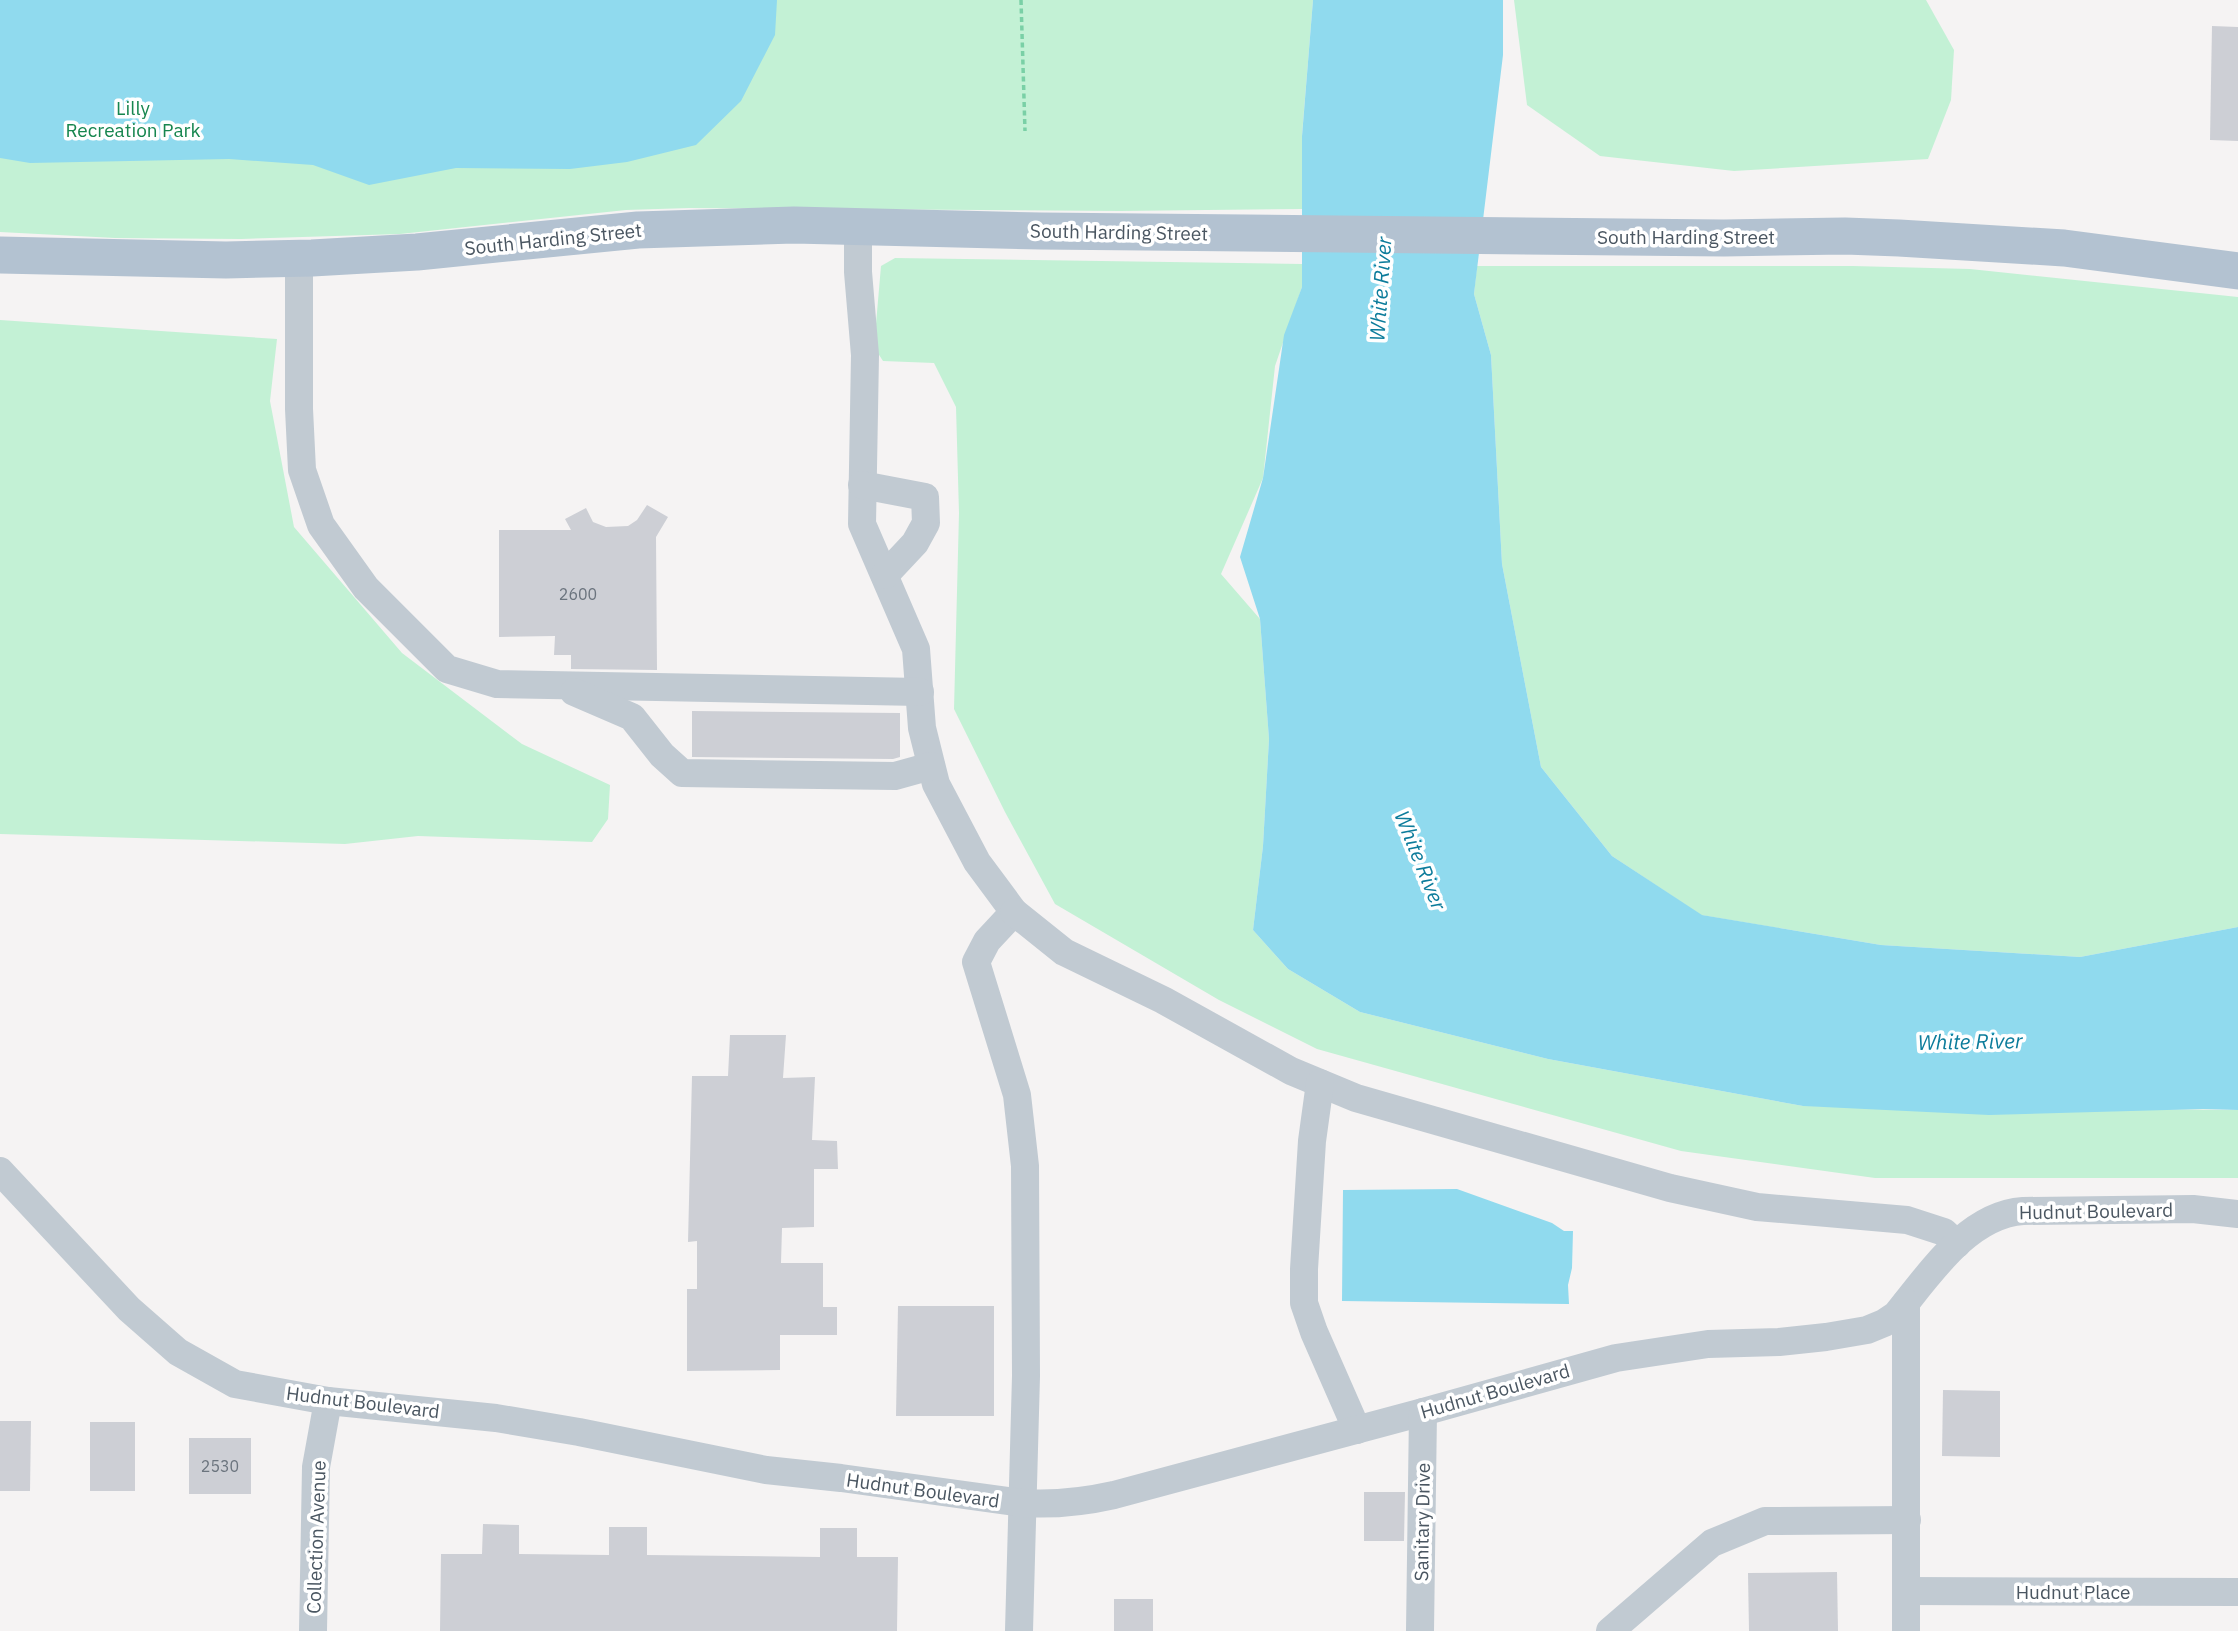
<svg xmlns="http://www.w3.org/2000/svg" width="2238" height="1631" font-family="'IBM Plex Sans',sans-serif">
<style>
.green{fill:#c3f1d5}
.water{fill:#90daee}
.building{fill:#cdcfd5}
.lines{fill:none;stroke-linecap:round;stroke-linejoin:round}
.path{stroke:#7ad0a6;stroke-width:3.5;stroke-dasharray:5 3.5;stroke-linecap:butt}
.minor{stroke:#c1cad2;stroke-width:28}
.major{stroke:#b3c2d1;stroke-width:37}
.labels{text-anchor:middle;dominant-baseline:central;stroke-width:7;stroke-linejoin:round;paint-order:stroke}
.number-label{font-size:16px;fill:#6b747e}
.park-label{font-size:19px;fill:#17864f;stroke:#fff}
.street-label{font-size:19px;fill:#4a5661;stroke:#fff}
.water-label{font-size:21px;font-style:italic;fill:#0c7c9b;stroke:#fff}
</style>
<rect width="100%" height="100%" fill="#f5f3f3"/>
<g class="green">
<polygon points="0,0 1313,0 1302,135 1302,209 1120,211 689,208 626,210 400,234 241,239 115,238 0,232"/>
<polygon points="1514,0 1926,0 1954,50 1951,100 1928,159 1734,171 1600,156 1527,105"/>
<polygon points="895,258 1302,264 1302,287 1275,366 1263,478 1221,574 1260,619 1269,739 1263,846 1253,930 1288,969 1360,1012 1548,1059 1803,1106 2238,1110 2238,1178 1875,1178 1681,1151 1317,1049 1219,1000 1055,904 1005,812 954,709 959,513 956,407 934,363 883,361 874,347 881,266"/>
<polygon points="1477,266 1853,266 1970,269 2238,297 2238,927 2080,957 1881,945 1701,915 1612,856 1541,767 1502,564 1491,355 1474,294"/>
<polygon points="0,320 277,339 270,401 294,527 402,653 522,744 610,785 608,819 592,842 418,836 345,844 0,834"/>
</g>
<g class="water">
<polygon points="0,0 777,0 775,35 741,101 696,145 627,162 570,169 456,168 369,185 313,165 229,159 30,163 0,158"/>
<polygon points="1313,0 1503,0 1503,55 1474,294 1491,355 1502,564 1541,767 1612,856 1702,915 1881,945 2080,957 2238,927 2238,1110 2203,1109 1989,1115 1803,1106 1548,1059 1360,1012 1288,969 1253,930 1263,846 1269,739 1260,619 1240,557 1263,478 1284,335 1302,287 1302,136"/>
<polygon points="1457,1189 1552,1223 1564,1231 1573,1231 1572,1268 1568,1285 1569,1304 1342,1301 1343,1190"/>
</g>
<g class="building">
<polygon points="2212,26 2238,27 2238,141 2210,140"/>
<polygon points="647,505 668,517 656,537 657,670 571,669 571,655 554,655 555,636 499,637 499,530 571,530 565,519 586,508 593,522 606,527 628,526 637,520"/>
<polygon points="692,711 900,713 900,757 893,759 692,757"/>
<polygon points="730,1035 786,1035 783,1078 815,1077 812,1140 837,1141 838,1169 814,1169 814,1227 782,1228 781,1263 823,1263 823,1307 837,1307 837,1335 780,1335 780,1370 687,1371 687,1289 697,1289 697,1241 688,1242 692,1076 728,1076"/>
<polygon points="898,1306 994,1306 994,1416 896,1416"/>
<polygon points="1943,1390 2000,1391 2000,1457 1942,1456"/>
<polygon points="0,1421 31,1421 30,1491 0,1491"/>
<rect x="90" y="1422" width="45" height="69"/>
<rect x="189" y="1438" width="62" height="56"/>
<polygon points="1364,1492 1405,1492 1404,1541 1364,1541"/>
<polygon points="483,1524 519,1525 519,1554 609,1555 609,1527 647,1527 647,1555 820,1557 820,1528 857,1528 857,1557 898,1557 897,1631 440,1631 441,1554 482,1554"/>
<polygon points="1837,1572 1838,1631 1749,1631 1748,1573"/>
<rect x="1114" y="1599" width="39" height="32"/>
</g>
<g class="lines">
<polyline class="path" points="1021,0 1025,131"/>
<g class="minor">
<polyline points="858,226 858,272 865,355 862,524 916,649 922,728 936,784 977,862 1014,912 987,941 976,962 1017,1095 1025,1166 1026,1376 1019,1631"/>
<polyline points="299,258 299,409 302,470 321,525 366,588 447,669 497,684 920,692"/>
<polyline points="862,485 925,497 926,523 915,543 885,575"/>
<polyline points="574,692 632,717 662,755 682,773 895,776 931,766"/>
<polyline points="1014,912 1064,952 1163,1000 1291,1071 1356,1098 1670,1188 1757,1207 1907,1220 1944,1232 1957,1244"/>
<polyline points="1320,1083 1312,1141 1304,1269 1304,1303 1314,1332 1357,1430"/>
<path d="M0,1171L129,1309L178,1352L235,1384L328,1401L496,1418L579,1432L766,1470L841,1478L1022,1503C1053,1505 1083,1502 1114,1495L1423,1412L1616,1358L1708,1344L1779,1342L1826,1337L1867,1330L1884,1323L1896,1315C1929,1275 1967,1215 2023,1211L2193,1209L2238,1214"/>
<polyline points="1907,1591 2238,1592"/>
<polyline points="313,1631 316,1467 328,1401"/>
<polyline points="1420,1631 1423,1412"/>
<polyline points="1610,1631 1712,1543 1765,1521 1907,1520"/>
<polyline points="1906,1631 1906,1303"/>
</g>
<polyline class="major" points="0,255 226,260 312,258 417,252 638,230 794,225 1041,231 1724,238 1845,236 1899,238 2064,248 2238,271"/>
</g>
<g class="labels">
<g class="number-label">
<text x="578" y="594">2600</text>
<text x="220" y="1466">2530</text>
</g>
<g class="park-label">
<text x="133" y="108">Lilly<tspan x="133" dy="22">Recreation Park</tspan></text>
</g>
<g class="street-label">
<text transform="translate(1119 232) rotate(1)">South Harding Street</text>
<text x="1686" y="237">South Harding Street</text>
<text transform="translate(553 239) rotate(-6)">South Harding Street</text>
<text transform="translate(2096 1211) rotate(-1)">Hudnut Boulevard</text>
<text transform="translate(1495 1391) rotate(-16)">Hudnut Boulevard</text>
<text transform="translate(363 1402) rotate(7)">Hudnut Boulevard</text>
<text transform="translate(923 1490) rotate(8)">Hudnut Boulevard</text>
<text transform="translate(1422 1522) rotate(-89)">Sanitary Drive</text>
<text transform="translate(316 1537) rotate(-88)">Collection Avenue</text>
<text x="2073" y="1592">Hudnut Place</text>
</g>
<g class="water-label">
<text transform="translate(1380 289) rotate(-86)">White River</text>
<text transform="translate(1421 860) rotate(68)">White River</text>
<text transform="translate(1970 1041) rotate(-1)">White River</text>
</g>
</g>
</svg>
